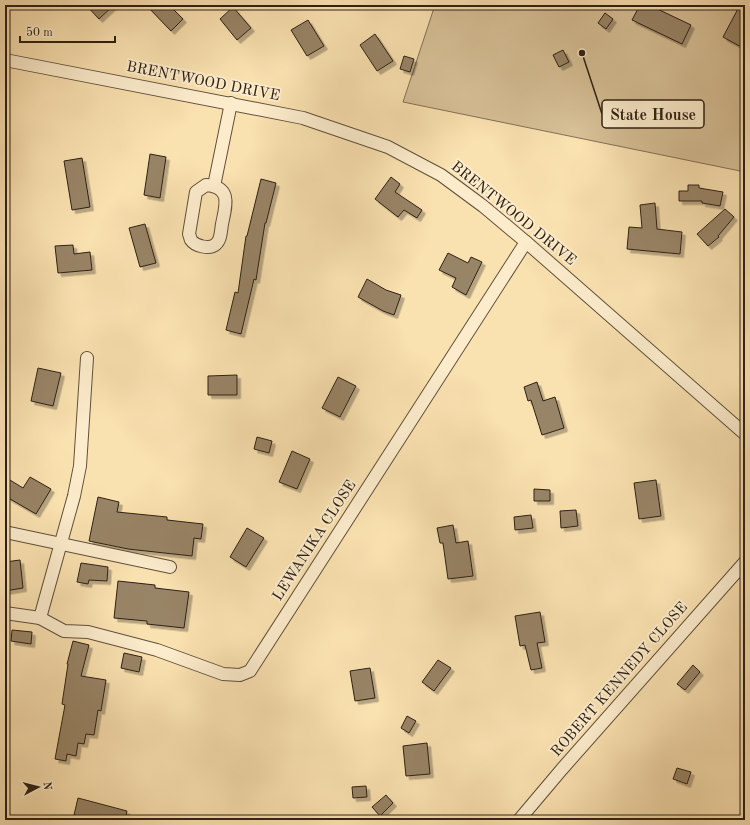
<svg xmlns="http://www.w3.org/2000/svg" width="750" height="825" font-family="'Old Standard TT',serif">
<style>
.green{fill:#d7c096;stroke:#827056}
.building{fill:#988466;stroke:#2d2015;filter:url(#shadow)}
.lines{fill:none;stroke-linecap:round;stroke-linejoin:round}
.minor-casing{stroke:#60503c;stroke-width:14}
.minor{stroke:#fceccc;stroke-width:12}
.labels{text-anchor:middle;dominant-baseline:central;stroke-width:4;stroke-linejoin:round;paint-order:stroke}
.street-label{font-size:15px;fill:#2d2015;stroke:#fceccc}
.leader{fill:none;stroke:#2d2015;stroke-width:1.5}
.callout-dot{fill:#2d2015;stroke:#fceccc;stroke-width:1.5}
.callout{fill:#fceccc;stroke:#2d2015;stroke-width:1.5}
.callout-label{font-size:16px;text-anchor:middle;font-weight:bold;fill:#2d2015}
</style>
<defs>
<filter id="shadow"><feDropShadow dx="3.5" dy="3.5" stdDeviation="0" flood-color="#0004"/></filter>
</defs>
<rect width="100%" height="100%" fill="#fae1b0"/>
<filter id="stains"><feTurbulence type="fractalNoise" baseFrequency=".005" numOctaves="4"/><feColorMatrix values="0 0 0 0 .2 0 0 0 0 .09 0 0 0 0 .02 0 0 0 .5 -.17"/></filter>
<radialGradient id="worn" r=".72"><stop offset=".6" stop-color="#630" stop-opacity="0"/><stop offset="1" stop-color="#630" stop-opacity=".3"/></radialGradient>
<polygon class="green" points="435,5 745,5 745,172 403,102"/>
<g class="building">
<polygon points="86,5 114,5 99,19"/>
<polygon points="146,5 169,5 183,19 171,31"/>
<polygon points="640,5 649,5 691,25 682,44 632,20"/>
<polygon points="740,5 745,5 745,49 723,37"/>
<polygon points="233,7 251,28 237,40 220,19"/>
<polygon points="605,13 613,19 606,29 598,23"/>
<polygon points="308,20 324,46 307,56 291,30"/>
<polygon points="375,34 393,61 377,71 360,45"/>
<polygon points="563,50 569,62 559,67 553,55"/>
<polygon points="404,56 414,59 410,72 400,69"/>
<polygon points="150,154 166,157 160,198 144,195"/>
<polygon points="82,158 90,207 72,210 64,161"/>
<polygon points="391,177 400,184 395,192 422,210 417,218 404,210 398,217 375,199"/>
<polygon points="261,179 276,183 266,223 265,223 256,280 254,279 241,334 226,330 235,292 238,293 246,236 247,236"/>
<polygon points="688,185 699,185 699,188 723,192 720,206 702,203 702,201 679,201 679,191 688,191"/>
<polygon points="655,203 657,229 682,232 680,254 627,249 629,227 642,228 640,205"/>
<polygon points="725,209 734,217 718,236 719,237 708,246 697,234"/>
<polygon points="145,224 156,263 140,267 129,228"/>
<polygon points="73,245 74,254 90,252 92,270 58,273 55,246"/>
<polygon points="448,253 468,263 471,257 482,262 466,295 452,287 456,278 439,270"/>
<polygon points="367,279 386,290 401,295 394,315 383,311 358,297"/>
<polygon points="38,368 61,373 53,406 31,401"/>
<polygon points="237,375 237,395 208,395 208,376"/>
<polygon points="338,377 356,386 340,417 322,408"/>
<polygon points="537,382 543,401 555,397 564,428 542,435 531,400 528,401 524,387"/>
<polygon points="257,437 272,441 269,453 254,449"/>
<polygon points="292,451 310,459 297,489 279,482"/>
<polygon points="5,477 23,488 30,477 51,489 36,514 5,496"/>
<polygon points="656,480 661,516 639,519 634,483"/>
<polygon points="534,489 550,490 550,501 534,501"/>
<polygon points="98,497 119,502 117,512 167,517 167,520 203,524 201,539 194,538 192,556 128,549 89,541"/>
<polygon points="576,510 578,526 561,528 560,511"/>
<polygon points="531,515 533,528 515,530 514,517"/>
<polygon points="453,525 456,543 468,541 473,576 448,579 443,543 440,543 437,528"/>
<polygon points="247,528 264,538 246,567 230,557"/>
<polygon points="20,560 23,588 5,591 5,562"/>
<polygon points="81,563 108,567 107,581 89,580 88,584 77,582"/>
<polygon points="118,581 155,585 155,588 189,592 184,628 147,624 147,621 114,618"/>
<polygon points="540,612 545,642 537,643 542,668 531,670 525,645 520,646 515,616"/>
<polygon points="12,630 32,632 31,644 11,641"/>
<polygon points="73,641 89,645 81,676 106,680 101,711 98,710 94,735 86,734 84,744 78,743 76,756 67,754 66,761 55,759 65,705 62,704 68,664 67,664"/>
<polygon points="124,653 142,657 139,672 121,668"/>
<polygon points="438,660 451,668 434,691 422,682"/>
<polygon points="693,665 700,672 685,690 677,684"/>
<polygon points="370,668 375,698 355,701 350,671"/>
<polygon points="407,716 416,721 409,733 401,728"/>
<polygon points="427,743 430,774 406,776 403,746"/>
<polygon points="677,768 691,772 687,784 673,779"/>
<polygon points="366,786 367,797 353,798 352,787"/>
<polygon points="386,795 393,803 380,816 372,807"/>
<polygon points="78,798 127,811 125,820 78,820 79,816 74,815"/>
</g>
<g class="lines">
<defs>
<g id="minor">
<polyline points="5,60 303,118 388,147 441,175 483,206 526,242 745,434"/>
<path d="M206,185C232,187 226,205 222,224C221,230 221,240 216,244C210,250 195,246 191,240C190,238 190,236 189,234L196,192Z"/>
<polyline points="214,186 231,103"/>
<polyline points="5,532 170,567"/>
<polyline points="5,613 40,618 64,631 88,632 157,650 223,674 240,675 250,671 526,242"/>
<polyline points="40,618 74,496 80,466 87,358"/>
<polyline points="519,820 562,769 745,562"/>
</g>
</defs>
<use href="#minor" class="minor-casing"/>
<use href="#minor" class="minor"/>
</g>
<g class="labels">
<g class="street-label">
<text transform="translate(203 82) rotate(11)">BRENTWOOD DRIVE</text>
<text transform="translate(513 214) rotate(39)">BRENTWOOD DRIVE</text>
<text transform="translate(315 541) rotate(-57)">LEWANIKA CLOSE</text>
<text transform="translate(620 680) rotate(-49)">ROBERT KENNEDY CLOSE</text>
</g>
</g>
<path class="leader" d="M582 53L602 114"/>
<circle class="callout-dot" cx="582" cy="53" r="4"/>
<rect class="callout" x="602" y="100" width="102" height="28" rx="4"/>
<g class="callout-label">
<text x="653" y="120">State House</text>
</g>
<rect width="750" height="825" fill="none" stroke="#fae1b0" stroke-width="20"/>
<rect x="6" y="6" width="738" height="813" fill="none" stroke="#2d2015" stroke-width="2"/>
<rect x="10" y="10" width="730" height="805" fill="none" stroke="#2d2015"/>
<g transform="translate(38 787) rotate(83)" stroke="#fceccc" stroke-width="3" paint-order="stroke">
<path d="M0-3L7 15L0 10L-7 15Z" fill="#2d2015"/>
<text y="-6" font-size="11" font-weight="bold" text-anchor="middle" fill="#2d2015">N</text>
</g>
<path d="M20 36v6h95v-6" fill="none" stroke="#2d2015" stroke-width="2"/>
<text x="26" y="36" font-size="12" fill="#2d2015" stroke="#fceccc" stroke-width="3" paint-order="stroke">50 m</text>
<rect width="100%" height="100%" filter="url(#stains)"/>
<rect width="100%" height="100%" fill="url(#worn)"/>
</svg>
